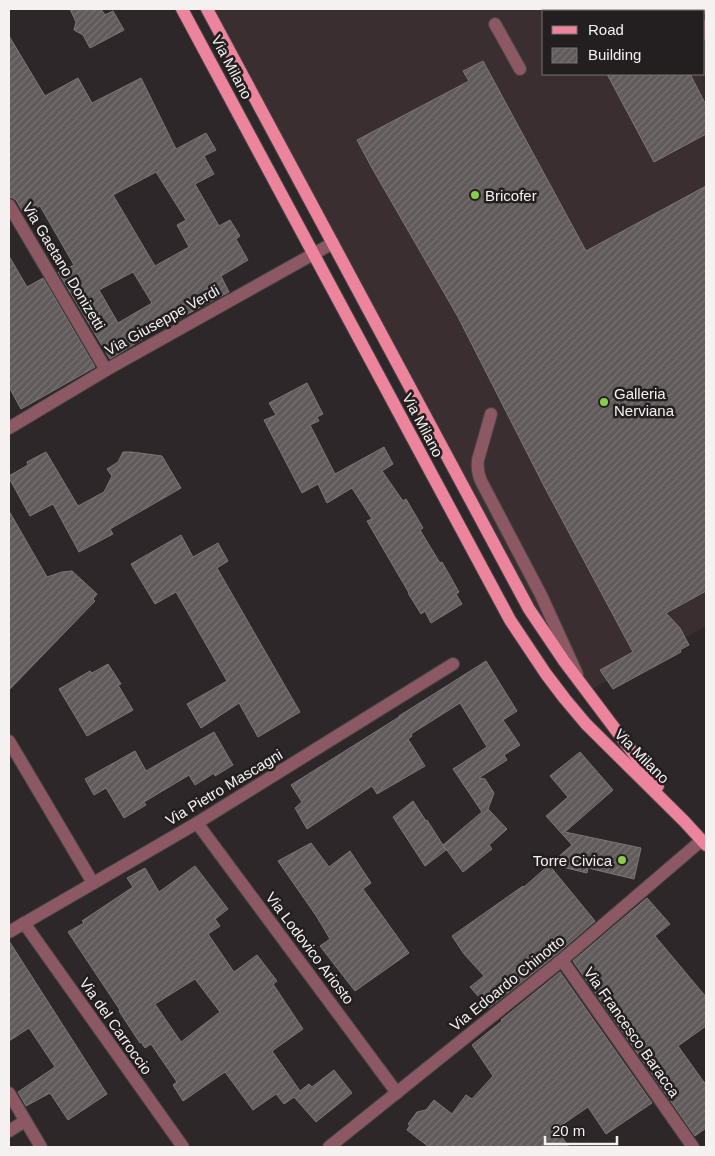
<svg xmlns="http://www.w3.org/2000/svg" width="715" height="1156" font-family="Arial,sans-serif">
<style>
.built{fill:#3b2e31}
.building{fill:url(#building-hatch);stroke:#7d7677;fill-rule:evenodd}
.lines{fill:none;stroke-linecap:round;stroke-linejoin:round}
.service-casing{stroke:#494345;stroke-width:14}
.minor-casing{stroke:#494345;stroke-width:14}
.primary-casing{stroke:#494345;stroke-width:14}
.service{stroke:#8b5864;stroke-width:12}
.minor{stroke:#8b5864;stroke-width:12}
.primary{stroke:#ec849e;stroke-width:12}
.poi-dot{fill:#89ce48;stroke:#231e1f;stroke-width:2}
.labels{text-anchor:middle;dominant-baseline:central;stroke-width:5;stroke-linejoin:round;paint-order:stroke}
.street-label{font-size:15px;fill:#f5f1f1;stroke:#231e1f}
.poi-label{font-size:15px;fill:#f5f1f1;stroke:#231e1f;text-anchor:start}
</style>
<defs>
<pattern id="building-hatch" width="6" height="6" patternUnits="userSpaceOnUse" patternTransform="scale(1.25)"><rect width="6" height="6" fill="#615a5b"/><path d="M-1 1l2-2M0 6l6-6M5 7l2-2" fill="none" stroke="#787273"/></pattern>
</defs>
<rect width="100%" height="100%" fill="#2d2729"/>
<polygon class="built" points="207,9 698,9 699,11 544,11 544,74 704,74 704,26 706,34 706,626 587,692 564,661"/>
<g class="building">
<polygon points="70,9 101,9 105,15 113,11 124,30 90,48 83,35 74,30 76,22"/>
<path d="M9,36L45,96L78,78L92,103L141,78L176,149L206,133L216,150L204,156L214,174L195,184L219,226L230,220L240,236L236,239L248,260L221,276L229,292L161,328L110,359L58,272L74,265L40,206L24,214L16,200L13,198L9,197ZM156,172L186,220L177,225L189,247L155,266L113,195ZM133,272L152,303L118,323L99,290Z"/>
<polygon points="483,61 586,251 706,186 706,591 666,613 680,628 689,645 680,650 681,652 613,689 600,670 633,652 544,486 458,317 372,168 357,140 469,81 463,71"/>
<polygon points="607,74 690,74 706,105 706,134 654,162"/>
<polygon points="9,256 27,287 43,278 95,367 21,409 9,387"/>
<polygon points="307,383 323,414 317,417 319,421 310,425 335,474 384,447 393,464 382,471 403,501 406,499 423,528 420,530 440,563 442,562 459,592 456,594 462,604 431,623 425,611 421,614 408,593 409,593 367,521 372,519 352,488 327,503 318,484 302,493 264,420 276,415 269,403"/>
<polygon points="46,452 78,506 104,492 112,476 107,469 118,462 123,452 132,452 162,456 181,488 110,529 113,534 79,552 53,504 30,516 9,478 9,476 28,465 27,462"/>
<polygon points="9,511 47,577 62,572 72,571 97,594 93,599 95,601 9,690"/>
<polygon points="181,535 193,557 218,543 228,561 217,568 300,712 258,737 239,703 201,728 187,704 227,681 176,592 155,604 131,564"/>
<polygon points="486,661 517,711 503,720 520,745 504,755 507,760 479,778 485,779 494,793 488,809 507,829 489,845 492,849 463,872 443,845 482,812 453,769 487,747 460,703 411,734 412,736 408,739 425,766 377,794 372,786 307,829 295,808 302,802 291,785 399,717 399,716"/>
<polygon points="108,664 121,684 118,685 133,710 87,736 59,689 90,671 92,673"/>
<polygon points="214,732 233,765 215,776 214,773 195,785 189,775 144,802 146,805 124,818 106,788 94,795 85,779 135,751 146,771"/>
<polygon points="580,752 613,790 565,832 641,848 634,879 588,868 587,873 550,864 572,845 546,816 568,797 550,776"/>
<polygon points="413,801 426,821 427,820 446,850 425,866 393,817"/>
<polygon points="311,843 329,867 350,851 371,883 363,889 409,953 355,991 320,946 330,939 317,917 278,861"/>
<polygon points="549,865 595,921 557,954 489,1008 470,987 484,976 464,954 452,936 523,886 524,887"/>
<path d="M195,866L228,909L215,919L220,926L208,934L234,972L257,955L277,981L273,984L303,1029L272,1051L300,1091L309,1084L312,1087L334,1070L352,1093L316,1122L294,1097L284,1104L276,1094L253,1110L225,1072L183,1101L173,1085L177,1082L151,1044L145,1048L141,1042L140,1043L119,1011L120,1010L68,932L84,923L82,921L133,887L127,878L145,868L159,892ZM195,979L220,1012L181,1042L155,1004Z"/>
<polygon points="647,898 670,924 655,936 706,997 706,1026 678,1046 706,1085 706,1128 695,1136 573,961"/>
<polygon points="9,941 107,1094 68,1120 50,1093 26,1106 18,1092 55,1067 29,1028 9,1041"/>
<polygon points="560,972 652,1103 606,1134 588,1107 556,1129 569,1147 429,1147 407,1130 410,1125 408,1124 417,1112 426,1110 434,1100 452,1114 466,1095 472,1099 493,1076 472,1045 502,1021 501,1020"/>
</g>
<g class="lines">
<defs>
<g id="service">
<polyline points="495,24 520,69"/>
<path d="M491,414L478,460C477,468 478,474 481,481L541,595L577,674"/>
</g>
<g id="minor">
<polyline points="698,9 699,11"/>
<polyline points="704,26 706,34"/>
<polyline points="9,205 106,370"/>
<polyline points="9,428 106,370 333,243"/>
<polyline points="9,741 93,883"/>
<polyline points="197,823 397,1093"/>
<polyline points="24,923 183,1147"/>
<polyline points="9,932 197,823 453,664"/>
<polyline points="562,960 693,1147"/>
<polyline points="9,1093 41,1147"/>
<polyline points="9,1131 25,1121"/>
<polyline points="329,1147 562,960 702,840"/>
</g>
<g id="primary">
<polyline points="182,9 510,620 546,674 565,699 586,724 684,821 706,845"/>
<polyline points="207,9 529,609 564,661 658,786"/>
</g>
</defs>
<use href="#service" class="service-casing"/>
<use href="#minor" class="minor-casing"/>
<use href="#primary" class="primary-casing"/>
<use href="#service" class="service"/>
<use href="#minor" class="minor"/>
<use href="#primary" class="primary"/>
</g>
<g class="poi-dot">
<circle cx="475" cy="195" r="5"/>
<circle cx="604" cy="402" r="5"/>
<circle cx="622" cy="860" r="5"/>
</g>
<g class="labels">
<g class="street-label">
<text transform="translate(232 67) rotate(62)">Via Milano</text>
<text transform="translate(64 266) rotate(59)">Via Gaetano Donizetti</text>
<text transform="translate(162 320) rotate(-29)">Via Giuseppe Verdi</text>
<text transform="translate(423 425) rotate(62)">Via Milano</text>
<text transform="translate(642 756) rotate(45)">Via Milano</text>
<text transform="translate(224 787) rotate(-31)">Via Pietro Mascagni</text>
<text transform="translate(310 948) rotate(53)">Via Lodovico Ariosto</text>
<text transform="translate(507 983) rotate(-39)">Via Edoardo Chinotto</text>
<text transform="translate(116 1026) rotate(55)">Via del Carroccio</text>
<text transform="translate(632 1032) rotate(55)">Via Francesco Baracca</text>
</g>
<g class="poi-label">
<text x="485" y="195">Bricofer</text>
<text x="614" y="393">Galleria<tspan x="614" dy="17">Nerviana</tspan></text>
<text x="612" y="860" text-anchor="end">Torre Civica</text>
</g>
</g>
<rect width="715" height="1156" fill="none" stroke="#f5f1f1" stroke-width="20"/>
<rect x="542" y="10" width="162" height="65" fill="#231e1f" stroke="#777273"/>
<rect x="552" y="26" width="25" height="8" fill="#ec849e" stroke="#777273"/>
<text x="588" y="35" font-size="15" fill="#f5f1f1">Road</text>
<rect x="552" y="48" width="25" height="15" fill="url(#building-hatch)" stroke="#777273"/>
<text x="588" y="60" font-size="15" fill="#f5f1f1">Building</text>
<path d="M545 1136v8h72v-8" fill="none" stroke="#f5f1f1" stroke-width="2.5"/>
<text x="552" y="1136" font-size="15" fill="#f5f1f1" stroke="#231e1f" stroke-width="4" paint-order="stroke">20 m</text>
</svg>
